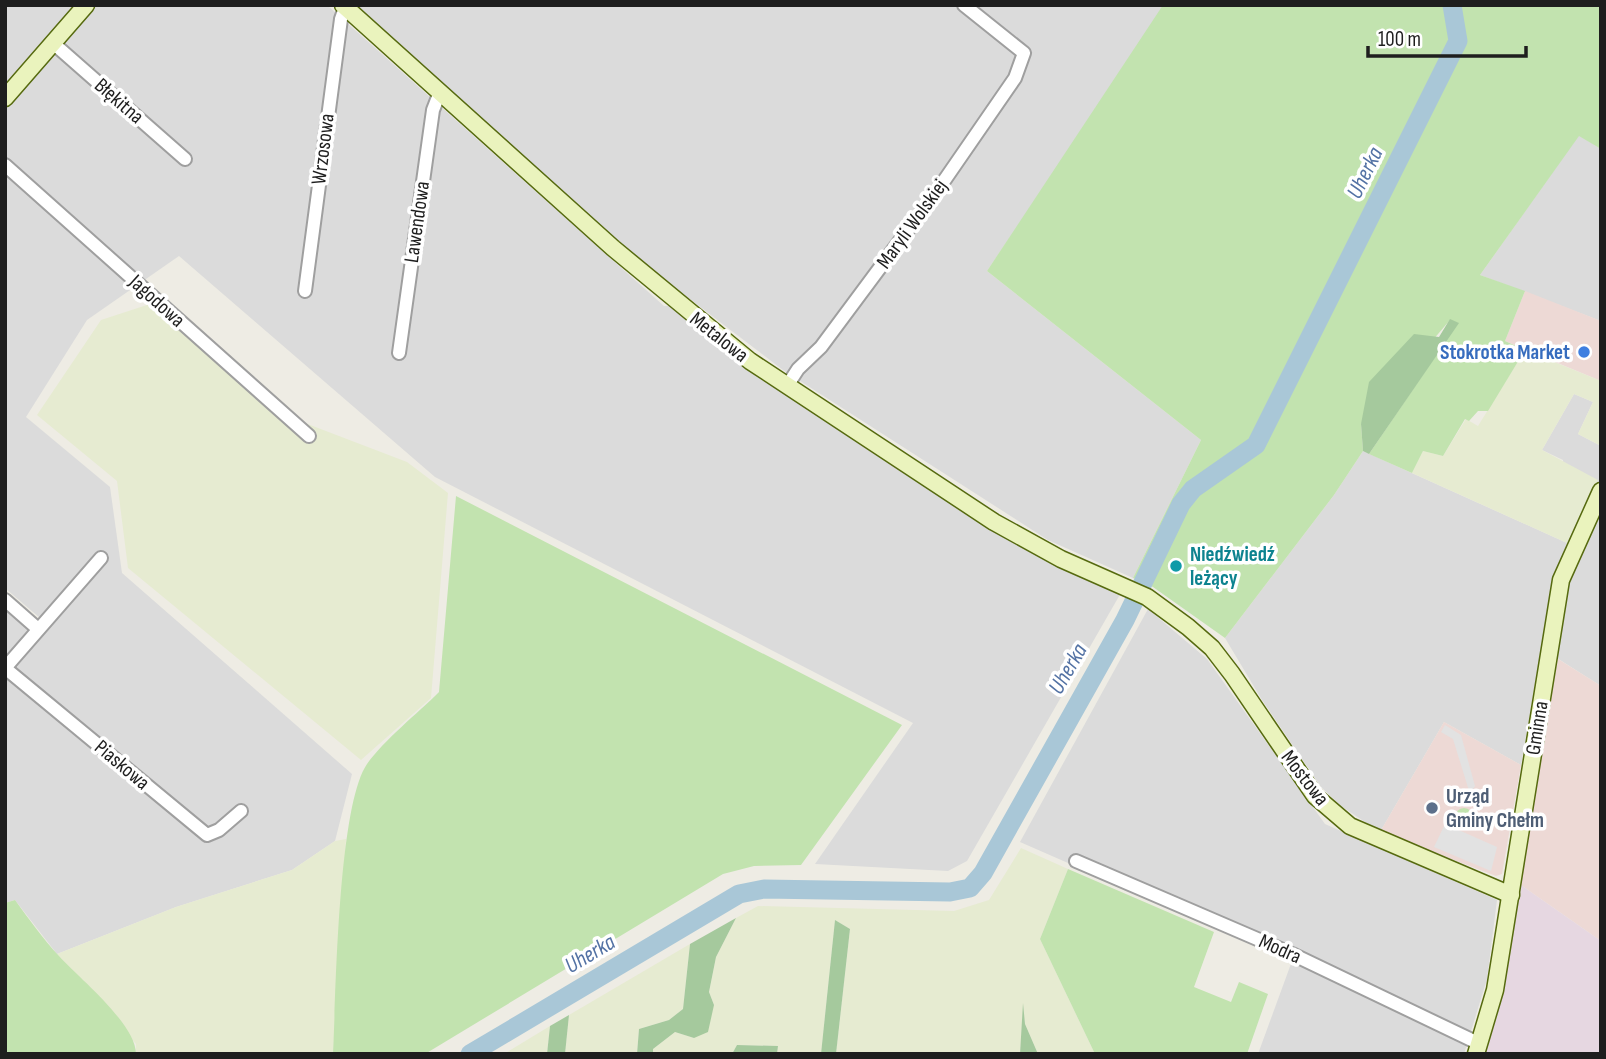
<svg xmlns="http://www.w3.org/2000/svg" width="1606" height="1059" font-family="'Sofia Sans Condensed',sans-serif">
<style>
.residential{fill:#dbdbdb}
.commercial{fill:#edd9d5}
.industrial{fill:#e6d7e1}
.farmland{fill:#e6ebd1}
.grass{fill:#c2e3af}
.forest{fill:#a5c99d}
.parking{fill:#e2e2e2}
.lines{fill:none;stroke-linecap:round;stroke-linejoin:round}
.river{stroke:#a9c7d7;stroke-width:19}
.street-casing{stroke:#9f9f9f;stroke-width:16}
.secondary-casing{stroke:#566a0f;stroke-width:19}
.street{stroke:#fff;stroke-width:12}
.secondary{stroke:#eaf3bd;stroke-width:16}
.shop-dot{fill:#3f7fe0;stroke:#fff;stroke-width:2.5}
.culture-dot{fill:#0f9aa8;stroke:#fff;stroke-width:2.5}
.service-dot{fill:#5c6f8a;stroke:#fff;stroke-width:2.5}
.labels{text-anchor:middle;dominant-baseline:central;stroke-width:7;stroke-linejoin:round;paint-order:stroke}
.street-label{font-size:21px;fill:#1e1e1e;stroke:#fff}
.shop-label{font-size:21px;font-weight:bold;fill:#366cbe;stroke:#fff;text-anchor:end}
.culture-label{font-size:21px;font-weight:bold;fill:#0d838f;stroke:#fff;text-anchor:start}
.service-label{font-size:21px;font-weight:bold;fill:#4e5e75;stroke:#fff;text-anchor:start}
.water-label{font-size:23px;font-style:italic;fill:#5372a4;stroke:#fff}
</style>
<rect width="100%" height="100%" fill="#eeece4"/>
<g class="residential">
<polygon points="5,5 327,5 664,306 671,306 786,393 1122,591 967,861 948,871 815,864 913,723 435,477 179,256 87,320 26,417 110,487 122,573 352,774 335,841 292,870 176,907 57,954 15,900 5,903 5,610 29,630 40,618 5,588"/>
<polygon points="348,5 1167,5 987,271 1201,440 1133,578 1048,540 783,370 682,293 664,285"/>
<polygon points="1579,135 1601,149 1601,321 1480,275"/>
<polygon points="1574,394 1593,402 1578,434 1601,446 1601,686 1541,648 1521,765 1444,722 1380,832 1341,806 1321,787 1262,700 1225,638 1334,495 1363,451 1567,543 1563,460 1542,450"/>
<polygon points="1148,609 1207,659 1325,824 1497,900 1487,979 1464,1054 1258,1054 1292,961 1020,842"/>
</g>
<g class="commercial">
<polygon points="1525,291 1601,321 1601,381 1505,341"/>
<polygon points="1558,659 1601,686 1601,941 1518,883"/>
<polygon points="1444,722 1521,765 1502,874 1496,876 1380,832"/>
</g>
<polygon class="industrial" points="1518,883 1601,941 1601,1054 1483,1054 1497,1017"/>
<g class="farmland">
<polygon points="150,304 271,410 407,462 448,493 431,698 361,760 128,568 117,481 37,415 101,320"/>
<polygon points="1525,350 1601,381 1601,446 1578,434 1593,402 1574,394 1542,450 1598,480 1567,543 1412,473 1423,451 1443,456 1466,419 1478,426"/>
<polygon points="346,839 333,1054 136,1054 136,1044 57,954 176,907 292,870 335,841"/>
<polygon points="1021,848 1068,869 1040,939 1095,1054 1038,1054 1025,1024 1023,1011 1020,1054 836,1054 850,929 835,920 821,1054 777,1054 778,1046 737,1045 732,1054 653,1054 653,1049 675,1032 694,1038 714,1005 709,992 716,957 736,918 758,906 954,911 989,900"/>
<polygon points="690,944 683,1009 669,1020 639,1029 637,1054 565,1054 569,1015"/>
<polygon points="550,1026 547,1054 504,1054"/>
</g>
<g class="grass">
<polygon points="1163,5 1601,5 1601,149 1579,136 1480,275 1525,291 1505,341 1525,350 1488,411 1478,411 1469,421 1465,419 1443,456 1423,451 1412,473 1369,454 1458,323 1450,320 1361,424 1363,451 1334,495 1225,638 1153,587 1133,578 1201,440 987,271"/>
<path d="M456,496L902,725L801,865L754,866L723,874L425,1054H333C336,994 338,806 367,764C385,739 417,714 439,692Z"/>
<circle cx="1464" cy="817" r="9"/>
<polygon points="1068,869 1214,932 1194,987 1231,1002 1239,982 1268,994 1247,1054 1095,1054 1040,939"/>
<path d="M15,900C29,919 43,939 59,956C80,979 136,1024 136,1054H5V903Z"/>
</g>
<g class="forest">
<polygon points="1450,319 1459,323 1369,454 1363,451 1361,424 1369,382 1414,334 1439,337"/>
<polygon points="736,918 716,957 709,992 714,1005 708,1032 694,1038 675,1032 653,1049 653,1054 637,1054 639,1029 669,1020 683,1009 690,944"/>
<polygon points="835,920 850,929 836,1054 821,1054"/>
<polygon points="1023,1003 1025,1024 1038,1054 1020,1054"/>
<polygon points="569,1015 565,1054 547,1054 550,1026"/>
<polygon points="737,1045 778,1046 777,1054 732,1054"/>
</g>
<g class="parking">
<polygon points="1445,725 1461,735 1475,786 1470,794 1453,739 1441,732"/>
<polygon points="1445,824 1497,847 1491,871 1434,847"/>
</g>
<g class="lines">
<polyline class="river" points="470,1054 739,894 764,889 950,892 970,888 983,873 1125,620 1181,504 1193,489 1256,445 1458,41 1452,5"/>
<defs>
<g id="street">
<polyline points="53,43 185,159"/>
<polyline points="5,165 309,436"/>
<polyline points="305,291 341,19 346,5"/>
<polyline points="399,353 433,110 440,92"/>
<polyline points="787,386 798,369 821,347 937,191 1015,78 1024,53 964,5"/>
<polyline points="5,600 38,629"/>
<polyline points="5,668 207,835 219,830 241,811"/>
<polyline points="5,668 101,558"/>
<polyline points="1076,861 1292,954 1480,1044"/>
</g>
<g id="secondary">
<polyline points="343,5 613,248 750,361 994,522 1061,559 1147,597 1188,627 1212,648 1232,674 1315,796 1350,826 1511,895"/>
<polyline points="5,98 86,5"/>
<polyline points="1476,1054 1495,990 1561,580 1601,491"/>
</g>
</defs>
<use href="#street" class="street-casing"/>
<use href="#secondary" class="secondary-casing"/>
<use href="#street" class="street"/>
<use href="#secondary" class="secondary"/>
</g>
<circle class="shop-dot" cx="1584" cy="352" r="7"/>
<circle class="culture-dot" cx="1176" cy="566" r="7"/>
<circle class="service-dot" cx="1432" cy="808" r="7"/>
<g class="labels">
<g class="street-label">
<text transform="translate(119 101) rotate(41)">Błękitna</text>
<text transform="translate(323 149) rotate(-83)">Wrzosowa</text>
<text transform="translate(417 222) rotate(-82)">Lawendowa</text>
<text transform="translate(912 224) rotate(-54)">Maryli Wolskiej</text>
<text transform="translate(157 301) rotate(42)">Jagodowa</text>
<text transform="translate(719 337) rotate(38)">Metalowa</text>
<text transform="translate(1537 728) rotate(-81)">Gminna</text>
<text transform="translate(122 765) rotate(40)">Piaskowa</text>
<text transform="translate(1305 778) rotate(52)">Mostowa</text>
<text transform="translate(1280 949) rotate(24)">Modra</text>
</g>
<g class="shop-label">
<text x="1570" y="352">Stokrotka Market</text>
</g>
<g class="culture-label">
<text x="1190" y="554">Niedźwiedź<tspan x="1190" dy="24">leżący</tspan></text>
</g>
<g class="service-label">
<text x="1446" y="796">Urząd<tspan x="1446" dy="24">Gminy Chełm</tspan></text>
</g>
<g class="water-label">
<text transform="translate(1365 173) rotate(-64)">Uherka</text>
<text transform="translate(1068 669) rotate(-60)">Uherka</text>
<text transform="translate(590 954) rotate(-31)">Uherka</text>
</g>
</g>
<rect width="1606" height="1059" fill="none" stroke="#1e1e1e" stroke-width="14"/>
<path d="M1368 46v10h158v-10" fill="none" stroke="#1e1e1e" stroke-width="3.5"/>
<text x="1378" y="46" font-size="21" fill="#1e1e1e" stroke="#ffffff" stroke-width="5" paint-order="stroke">100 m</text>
</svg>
